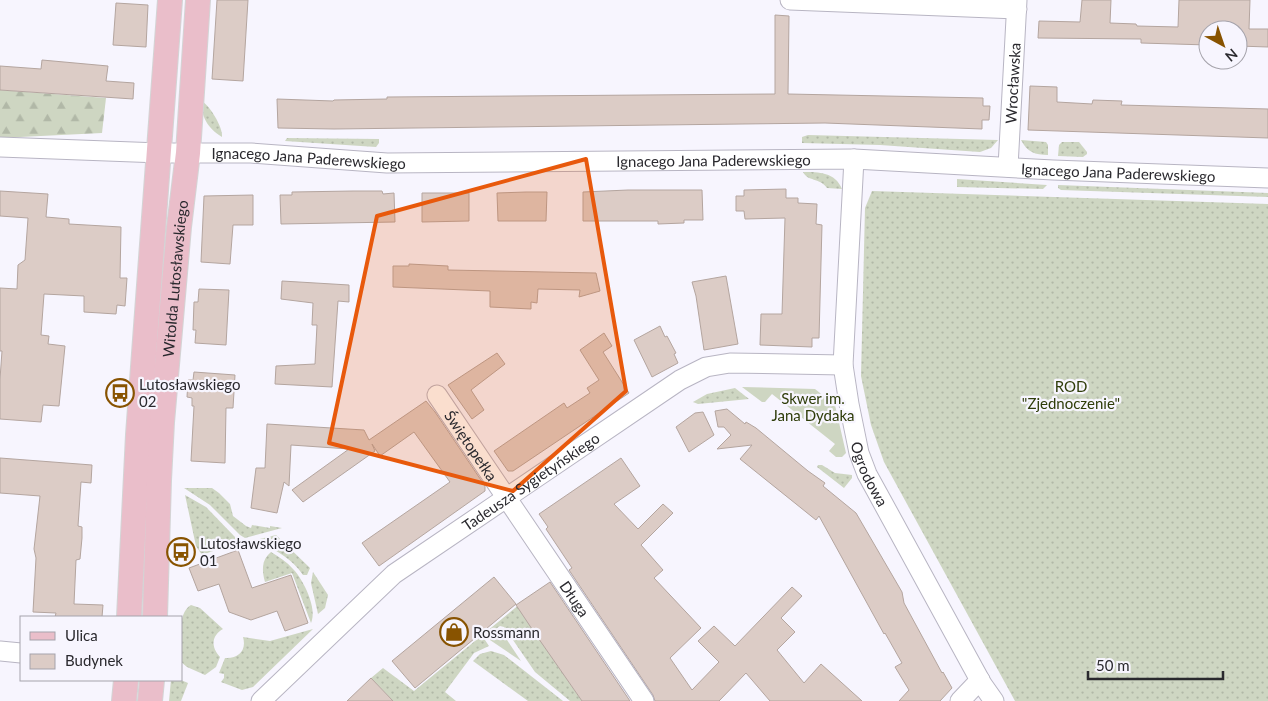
<svg xmlns="http://www.w3.org/2000/svg" width="1268" height="701" font-family="Lato,sans-serif">
<style>
.grass{fill:url(#grass-dots)}
.forest{fill:url(#forest-firs)}
.park{fill:#ced6c2}
.building{fill:#dcccc6;stroke:#b4a59f}
.lines{fill:none;stroke-linecap:round;stroke-linejoin:round}
.minor-casing{stroke:#b8b5c3;stroke-width:21}
.major-casing{stroke:#d4d4d5;stroke-width:26}
.minor{stroke:#fff;stroke-width:19}
.major{stroke:#eabeca;stroke-width:24}
.marked{fill:#e8590c;fill-opacity:0.2;stroke:#e8590c;stroke-width:4;stroke-linejoin:round}
.labels{text-anchor:middle;dominant-baseline:central;stroke-width:4.5;stroke-linejoin:round;paint-order:stroke}
.street-label{font-size:15px;fill:#2a292e;stroke:#f7f5fe}
.poi-label{font-size:15px;fill:#2a292e;stroke:#f7f5fe;text-anchor:start}
.park-label{font-size:15px;fill:#2f3d0a;stroke:#f7f5fe}
</style>
<defs>
<pattern id="grass-dots" width="8" height="8" patternUnits="userSpaceOnUse" patternTransform="scale(1.25)"><rect width="8" height="8" fill="#ced6c2"/><path d="M2 2h.1M6 6h.1" fill="none" stroke="#b1b8a7" stroke-width="1.8" stroke-linecap="round"/></pattern>
<pattern id="forest-firs" width="22" height="20" patternUnits="userSpaceOnUse" patternTransform="scale(1.25)"><rect width="22" height="20" fill="#ced6c2"/><path d="M5 1l3.5 6h-7zM16 11l3.5 6h-7z" fill="#b1b8a7"/></pattern>
</defs>
<rect width="100%" height="100%" fill="#f7f5fe"/>
<g class="grass">
<path d="M200,100C209,104 223,127 222,137C207,128 202,117 200,100Z"/>
<polygon points="808,135 998,140 991,148 980,152 880,145 802,143 802,137"/>
<polygon points="287,138 379,139 379,143 376,147 285,141"/>
<path d="M1021,140L1046,142L1048,145V155C1035,155 1027,152 1021,140Z"/>
<polygon points="1062,142 1079,142 1087,152 1087,154 1083,157 1058,156 1059,145"/>
<path d="M803,172C819,172 835,172 842,189L827,188C819,177 808,182 803,172Z"/>
<polygon points="957,179 1047,185 1043,189 957,187"/>
<polygon points="1058,185 1268,193 1268,197 1061,190 1058,188"/>
<polygon points="872,191 1268,204 1268,701 1015,701 884,462 871,425 861,376 865,208"/>
<polygon points="735,388 749,399 698,404 693,402 707,394"/>
<polygon points="818,465 822,465 835,473 852,475 852,478 844,488 817,467"/>
<polygon points="184,488 212,488 219,493 230,504 233,516 246,526 251,528 252,525 270,528 270,526 282,528 245,538 240,535 210,505"/>
<polygon points="185,495 206,507 235,537 235,543 202,555 196,546"/>
<path d="M276,535L310,568L307,575H303C292,559 277,550 259,543L260,539Z"/>
<path d="M271,552C279,557 287,562 293,569C303,579 318,609 311,623L292,573L265,582C262,571 261,560 271,552Z"/>
<polygon points="313,572 328,595 325,608 318,614 311,583"/>
<polygon points="520,604 522,614 582,701 570,701 535,672 504,627 500,626 487,635 485,640 489,646 474,653 445,692 456,701 393,701 371,678 383,668 414,691"/>
<path d="M191,605L200,608L223,629C211,636 211,647 220,657L216,667L205,675L187,667L181,662C181,647 176,613 191,605Z"/>
<path d="M313,629L253,687L242,690L221,682L224,678V674L219,673L225,658C238,659 247,651 243,637L270,641Z"/>
<polygon points="491,651 504,655 563,701 528,701 473,661 480,654"/>
<polygon points="171,680 181,680 188,683 181,701 169,701"/>
</g>
<polygon class="forest" points="0,90 106,98 102,133 0,138"/>
<g class="park">
<polygon points="742,387 815,389 835,405 846,453 842,457 836,457 829,451 835,444 772,394 765,402 762,402"/>
<polygon points="499,631 503,634 521,661 490,640 491,638"/>
</g>
<g class="building">
<polygon points="217,0 248,0 243,81 212,79"/>
<polygon points="1082,0 1111,0 1110,23 1136,24 1137,26 1178,27 1179,0 1250,0 1249,29 1268,29 1268,47 1238,46 1238,30 1208,30 1208,45 1141,43 1141,39 1038,38 1039,21 1080,22"/>
<polygon points="116,3 148,5 146,47 113,45"/>
<polygon points="775,15 789,16 788,94 983,98 983,106 990,106 989,120 982,120 982,129 825,123 334,129 278,128 277,99 333,101 334,100 387,99 387,97 775,94"/>
<polygon points="42,60 108,66 106,81 134,83 133,99 0,90 0,66 41,69"/>
<polygon points="1030,86 1057,87 1057,102 1092,104 1093,100 1122,101 1121,105 1268,109 1268,138 1028,130"/>
<polygon points="786,189 786,198 798,198 798,203 817,204 816,224 822,225 819,338 812,338 812,347 760,345 761,314 782,314 785,218 745,219 744,211 736,211 736,196 744,196 744,190"/>
<polygon points="628,190 702,190 703,220 684,220 684,223 658,224 658,221 583,221 583,192"/>
<polygon points="0,191 48,194 46,217 69,219 69,224 121,227 120,278 127,278 125,306 117,305 116,314 84,312 84,296 44,294 41,335 49,336 48,344 65,346 59,406 43,405 41,422 0,419 0,379 2,351 0,351 0,288 17,289 18,265 25,260 28,218 0,216"/>
<polygon points="353,191 382,191 383,194 394,193 395,222 281,224 280,195 292,195 292,192"/>
<polygon points="526,192 547,192 546,221 498,221 497,193"/>
<polygon points="422,193 469,193 469,221 422,222"/>
<polygon points="253,195 253,225 233,225 230,264 201,262 204,196"/>
<polygon points="409,264 448,266 448,270 596,273 600,291 579,297 580,290 538,289 537,303 531,302 531,309 490,307 490,291 393,287 393,266 409,266"/>
<polygon points="726,276 738,344 704,350 696,296 692,282"/>
<polygon points="282,281 349,285 349,302 338,301 332,387 275,384 276,366 315,364 317,325 312,325 313,303 281,299"/>
<polygon points="199,289 229,290 226,345 195,343 196,330 193,330 194,302 198,302"/>
<polygon points="660,326 665,337 667,336 676,353 674,354 678,363 652,377 634,340"/>
<polygon points="604,333 612,346 603,352 629,393 513,471 508,471 494,451 564,403 567,408 590,393 587,388 599,380 580,350"/>
<polygon points="497,353 505,364 471,390 484,410 472,419 448,385"/>
<polygon points="194,372 235,375 233,408 226,408 225,463 191,461 194,406 192,406 192,398 187,397 188,380 193,380"/>
<polygon points="426,401 435,412 485,486 485,491 379,566 362,543 450,482 414,432 380,456 372,444 375,451 303,502 292,490 349,449 291,445 289,486 284,482 277,513 251,508 256,468 265,468 267,424 364,430 369,440"/>
<polygon points="727,409 745,424 746,422 756,428 808,471 825,483 823,486 856,513 902,592 904,603 942,673 943,672 952,688 940,701 899,701 909,690 895,667 902,663 885,633 884,634 819,516 816,520 740,459 752,445 717,449 731,435 724,427 718,427 715,411"/>
<polygon points="703,412 714,435 689,452 676,427 695,413"/>
<polygon points="0,458 92,465 91,483 81,482 78,526 82,527 82,538 80,559 76,560 74,604 103,605 102,617 55,617 56,613 33,612 36,558 34,549 40,496 0,493"/>
<polygon points="621,458 640,486 614,504 638,529 663,504 673,513 641,545 663,570 654,578 701,628 670,658 692,690 719,662 698,641 714,626 735,646 792,587 802,596 781,618 795,632 777,650 804,683 821,664 862,701 770,701 746,673 719,701 655,701 653,695 569,570 572,568 546,529 548,527 539,514"/>
<polygon points="238,550 252,588 291,575 308,623 285,631 277,611 251,620 229,612 219,584 198,591 189,568"/>
<polygon points="494,577 516,604 415,688 392,661"/>
<polygon points="550,582 630,701 582,701 534,632 516,605"/>
<polygon points="371,678 393,701 347,701"/>
</g>
<g class="lines">
<defs>
<g id="minor">
<polyline points="790,0 1017,9"/>
<path id="s1" d="M0,147L160,153H251L387,163L854,159L1053,170L1268,178"/>
<path id="s2" d="M854,159L843,365L849,404L859,453L867,474L878,494L982,684L994,701"/>
<path id="s3" d="M1008,167L1017,0"/>
<path id="s4" d="M437,395L644,701"/>
<polyline points="0,651 21,653"/>
<path id="s5" d="M261,701L394,574L680,380L706,367L730,363L843,365"/>
<polyline points="960,701 980,680"/>
</g>
<g id="major">
<polyline points="129,617 138,435 170,0"/>
<path id="s6" d="M155,617L159,480L162,422L179,227L188,153L198,0"/>
<polyline points="124,701 126,680"/>
<polyline points="150,701 152,680"/>
</g>
</defs>
<use href="#minor" class="minor-casing"/>
<use href="#major" class="major-casing"/>
<use href="#minor" class="minor"/>
<use href="#major" class="major"/>
</g>
<path class="marked" d="M586,159L626,391L513,491L329,443L377,216Z"/>
<defs>
<symbol id="bus-ring" viewBox="-11 -11 22 22"><circle r="9.5" fill="#f7f5fe" stroke="#885300" stroke-width="1.5"/><path d="M-5-6H5V4H4V6H2V4H-2V6H-4V4H-5ZM-3.5-4V0h7V-4ZM-3.5 1.2v1.5H-2V1.2ZM2 1.2v1.5H3.5V1.2Z" fill="#885300"/></symbol>
<symbol id="shop-ring" viewBox="-11 -11 22 22"><circle r="9.5" fill="#f7f5fe" stroke="#885300" stroke-width="1.5"/><path d="M-5-2.5h2.3a2.7 3.5 0 0 1 5.4 0H5L5.5 6h-11ZM-1.5-2.5h3a1.5 2.3 0 0 0-3 0Z" fill="#885300"/></symbol>
</defs>
<g fill-rule="evenodd">
<use href="#bus-ring" x="104" y="377" width="32" height="32"/>
<use href="#bus-ring" x="165" y="536" width="32" height="32"/>
<use href="#shop-ring" x="438" y="616" width="32" height="32"/>
</g>
<g class="labels">
<g class="street-label">
<text stroke="none"><textPath href="#s3" startOffset="84">Wrocławska</textPath></text>
<text stroke="none"><textPath href="#s1" startOffset="309">Ignacego Jana Paderewskiego</textPath></text>
<text stroke="none"><textPath href="#s1" startOffset="714">Ignacego Jana Paderewskiego</textPath></text>
<text stroke="none"><textPath href="#s1" startOffset="1119">Ignacego Jana Paderewskiego</textPath></text>
<text stroke="none"><textPath href="#s6" startOffset="339">Witolda Lutosławskiego</textPath></text>
<text stroke="none"><textPath href="#s4" startOffset="61">Świętopełka</textPath></text>
<text stroke="none"><textPath href="#s2" startOffset="319">Ogrodowa</textPath></text>
<text stroke="none"><textPath href="#s5" startOffset="349">Tadeusza Sygietyńskiego</textPath></text>
<text stroke="none"><textPath href="#s4" startOffset="246">Długa</textPath></text>
</g>
<g class="poi-label">
<text x="139" y="384">Lutosławskiego<tspan x="139" dy="17">02</tspan></text>
<text x="200" y="543">Lutosławskiego<tspan x="200" dy="17">01</tspan></text>
<text x="473" y="632">Rossmann</text>
</g>
<g class="park-label">
<text x="1071" y="386">ROD<tspan x="1071" dy="17">"Zjednoczenie"</tspan></text>
<text x="813" y="398">Skwer im.<tspan x="813" dy="17">Jana Dydaka</tspan></text>
</g>
</g>
<rect x="20" y="616" width="162" height="65" fill="#f7f5fe" stroke="#a5a3ab"/>
<rect x="30" y="632" width="25" height="8" fill="#eabeca" stroke="#a5a3ab"/>
<text x="65" y="641" font-size="15" fill="#2a292e">Ulica</text>
<rect x="30" y="654" width="25" height="15" fill="#dcccc6" stroke="#a5a3ab"/>
<text x="65" y="666" font-size="15" fill="#2a292e">Budynek</text>
<g transform="translate(1223 45) rotate(140)"><circle r="24" fill="#f7f5fe" stroke="#a5a3ab"/>
<path d="M0-4L9 19L0 12L-9 19Z" fill="#885300"/>
<text y="-8" font-size="14" font-weight="bold" text-anchor="middle" fill="#2a292e">N</text>
</g>
<path d="M1088 671v8h135v-8" fill="none" stroke="#2a292e" stroke-width="2.5"/>
<text x="1096" y="671" font-size="15" fill="#2a292e" stroke="#f7f5fe" stroke-width="4" paint-order="stroke">50 m</text>
</svg>
